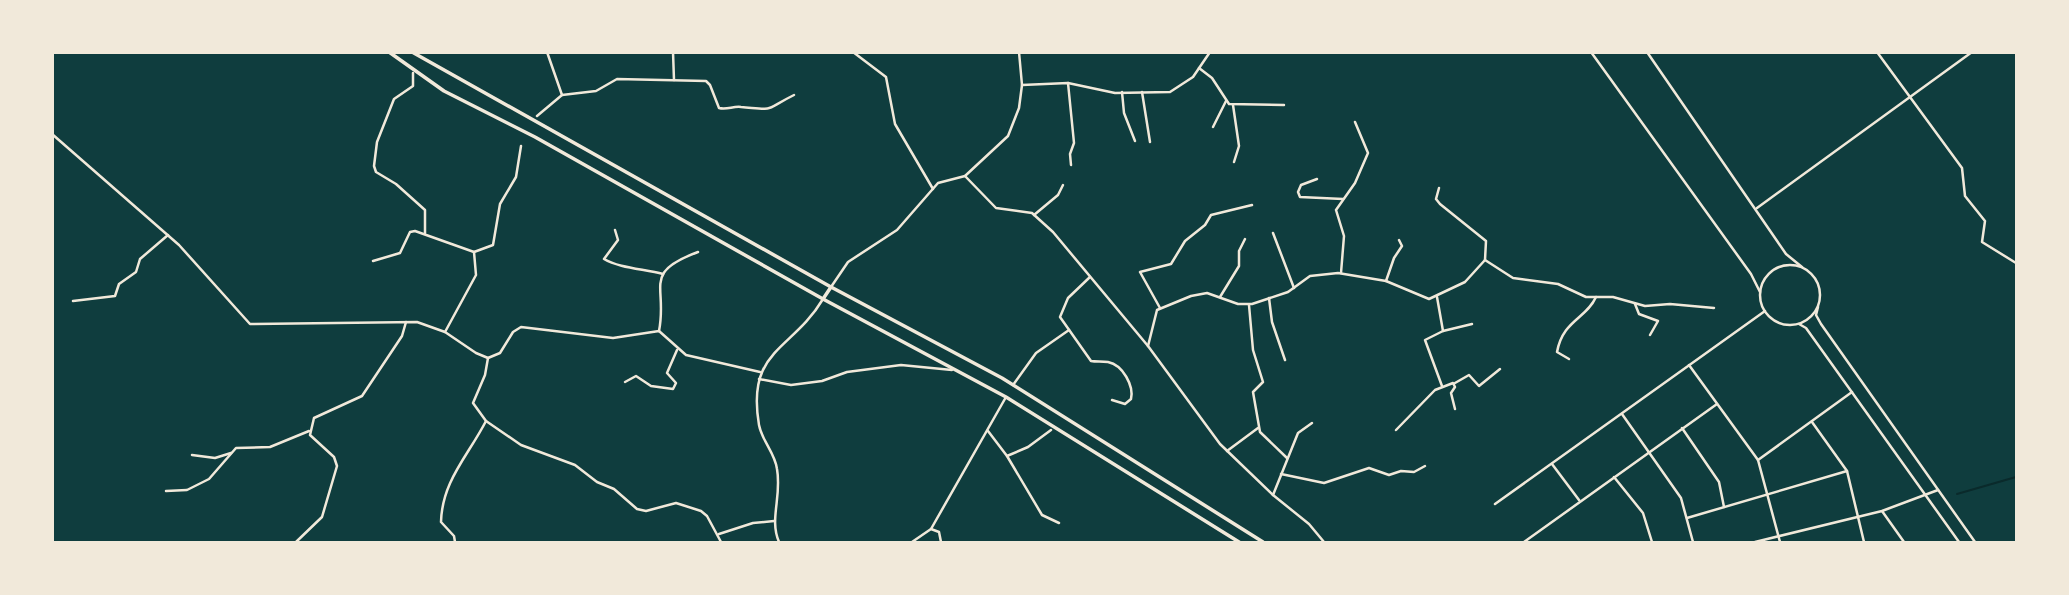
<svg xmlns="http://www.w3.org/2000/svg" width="2069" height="595" font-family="'Space Grotesk',sans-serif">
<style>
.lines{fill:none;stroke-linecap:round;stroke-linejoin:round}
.stream{stroke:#0a2a2b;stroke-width:2}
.minor{stroke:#f1e9da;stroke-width:2.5}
.tertiary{stroke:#f1e9da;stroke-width:2.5}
.secondary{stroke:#f1e9da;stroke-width:3.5}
</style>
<rect width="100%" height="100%" fill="#0f3d3e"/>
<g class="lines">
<polyline class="stream" points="1957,494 2016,477"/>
<g class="minor">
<polyline points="547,52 562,95"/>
<polyline points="673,52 674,80"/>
<polyline points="853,52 886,77 895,124 933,189"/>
<polyline points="1877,52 1962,168 1965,196 1985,221 1982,242 2016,263"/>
<polyline points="1199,68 1212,78 1229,104 1284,105"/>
<polyline points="413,73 413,86 394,99 377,142 374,166 376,172 396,184 425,210 425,233"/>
<polyline points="1068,83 1074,143 1070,154 1071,165"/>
<polyline points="1022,85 1068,83 1115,93 1170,92 1193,77 1210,52"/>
<polyline points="1122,92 1124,113 1135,141"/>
<polyline points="1142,92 1150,142"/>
<polyline points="1233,105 1239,146 1234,162"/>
<path d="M537,116L562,95L596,91L617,79L706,81L710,85L719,108C727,110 733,106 741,107C778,110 762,111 794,95"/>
<polyline points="1213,127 1226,101"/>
<polyline points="52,134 179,245 250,324 417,322 445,332 476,353 488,358 500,353 513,332 521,327 613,338 659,331 686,355 760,372"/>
<polyline points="965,176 996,208 1032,213 1053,232 1148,346 1220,444 1273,495 1309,524 1324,542"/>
<polyline points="1317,179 1301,185 1298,192 1300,197 1343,199"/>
<polyline points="1757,208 1972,52"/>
<polyline points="1034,215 1058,195 1063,185"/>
<path d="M615,230L618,240L604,259C619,268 644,269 663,274"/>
<polyline points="1273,233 1294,288"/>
<polyline points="1485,260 1513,278 1558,284 1586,297 1613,297 1645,306 1670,304 1714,308"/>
<polyline points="373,261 400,253 410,232 415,231 474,252 493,245 500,204 516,177 521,146"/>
<polyline points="1341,273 1344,236 1336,210 1355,183 1368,153 1355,122"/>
<path d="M1090,277L1068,298L1060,317L1091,361C1096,362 1102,361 1108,362C1123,365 1134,386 1131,399L1125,404L1112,400"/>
<polyline points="1386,281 1394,258 1402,246 1399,240"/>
<polyline points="1220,297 1239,266 1239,251 1245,239"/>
<polyline points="1437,297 1443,331"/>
<polyline points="1269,298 1272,322 1285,360"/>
<polyline points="73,301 115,296 119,284 136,272 140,259 168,235"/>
<polyline points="1635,304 1639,314 1658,321 1650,335"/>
<polyline points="1249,305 1253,350 1263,382 1253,392 1260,432 1287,458"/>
<polyline points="1160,308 1140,272 1171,264 1185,241 1205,225 1211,215 1252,205"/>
<path d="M659,331C668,286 641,273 698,252"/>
<polyline points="445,332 476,275 474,252"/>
<polyline points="1148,346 1157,310 1191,296 1207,293 1238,304 1252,304 1288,292 1310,276 1338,273 1386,281 1429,299 1465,282 1485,260 1486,241 1440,204 1436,199 1439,188"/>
<polyline points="488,358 485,375 473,403 486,421 521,445 575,465 597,482 614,489 637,509 646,511 676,503 701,511 707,516 721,542"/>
<path d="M1569,359L1557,352C1563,320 1586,319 1596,297"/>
<polyline points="1689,365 1758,460 1780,542"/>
<polyline points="759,379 791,385 822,381 847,372 901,365 952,370"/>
<polyline points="625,382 636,376 651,386 673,389 676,383 667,373 677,350"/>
<polyline points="1455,383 1469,375 1479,386 1500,369"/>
<polyline points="1013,385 1036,353 1069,330"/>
<polyline points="1442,386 1425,340 1443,331 1472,324"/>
<polyline points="1622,414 1681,498 1693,542"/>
<polyline points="1812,422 1847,471 1864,542"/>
<polyline points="1682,428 1719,482 1724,507"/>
<polyline points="1396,430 1435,390 1453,383 1455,387 1451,393 1455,409"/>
<polyline points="988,431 1007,456 1042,515 1059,523"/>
<polyline points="1227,451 1258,428"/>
<polyline points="192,455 215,458 231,453"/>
<polyline points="1007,456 1028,447 1051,430"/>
<polyline points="1758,460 1852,392"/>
<polyline points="1552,464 1579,500"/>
<polyline points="1281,474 1324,483 1369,468 1389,475 1401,471 1414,472 1425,466"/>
<polyline points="1614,477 1643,513 1652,542"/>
<polyline points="166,491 187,490 209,479 236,448 270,447 309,431"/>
<polyline points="1273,495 1298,433 1312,423"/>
<polyline points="1495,504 1765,311"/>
<polyline points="1882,511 1904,542"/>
<polyline points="1687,518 1847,471"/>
<polyline points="931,529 939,532 941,542"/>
<polyline points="719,534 753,523 774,521"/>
<polyline points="296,542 322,517 337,466 334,457 310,435 314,418 362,396 402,336 406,322"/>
<path d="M455,542L454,536L441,522C442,481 468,456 486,421"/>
<polyline points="912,542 931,529 1006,397"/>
<polyline points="1524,542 1717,404"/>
<polyline points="1755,542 1882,511 1938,490"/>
</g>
<g class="tertiary">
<polyline points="1591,52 1751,274 1760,292"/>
<polyline points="1647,52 1786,254 1802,267"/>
<circle cx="1790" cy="295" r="30"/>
<polyline points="831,287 848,262 897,230 938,183 965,176 1008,136 1019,108 1022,85 1019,52"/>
<polyline points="1818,307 1816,315 1821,324 1975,542"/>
<polyline points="1799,324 1806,328 1959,542"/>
<path d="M779,542C769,519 782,497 777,469C775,453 762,441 759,425C746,349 792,351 823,299"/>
</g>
<g class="secondary">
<polyline points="389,52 444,91 535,137 823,299 1006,397 1239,542"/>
<polyline points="412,52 831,287 1002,378 1263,542"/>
<polyline points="823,299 831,287"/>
</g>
</g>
<rect width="2069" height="595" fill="none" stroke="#f1e9da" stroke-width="108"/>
</svg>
